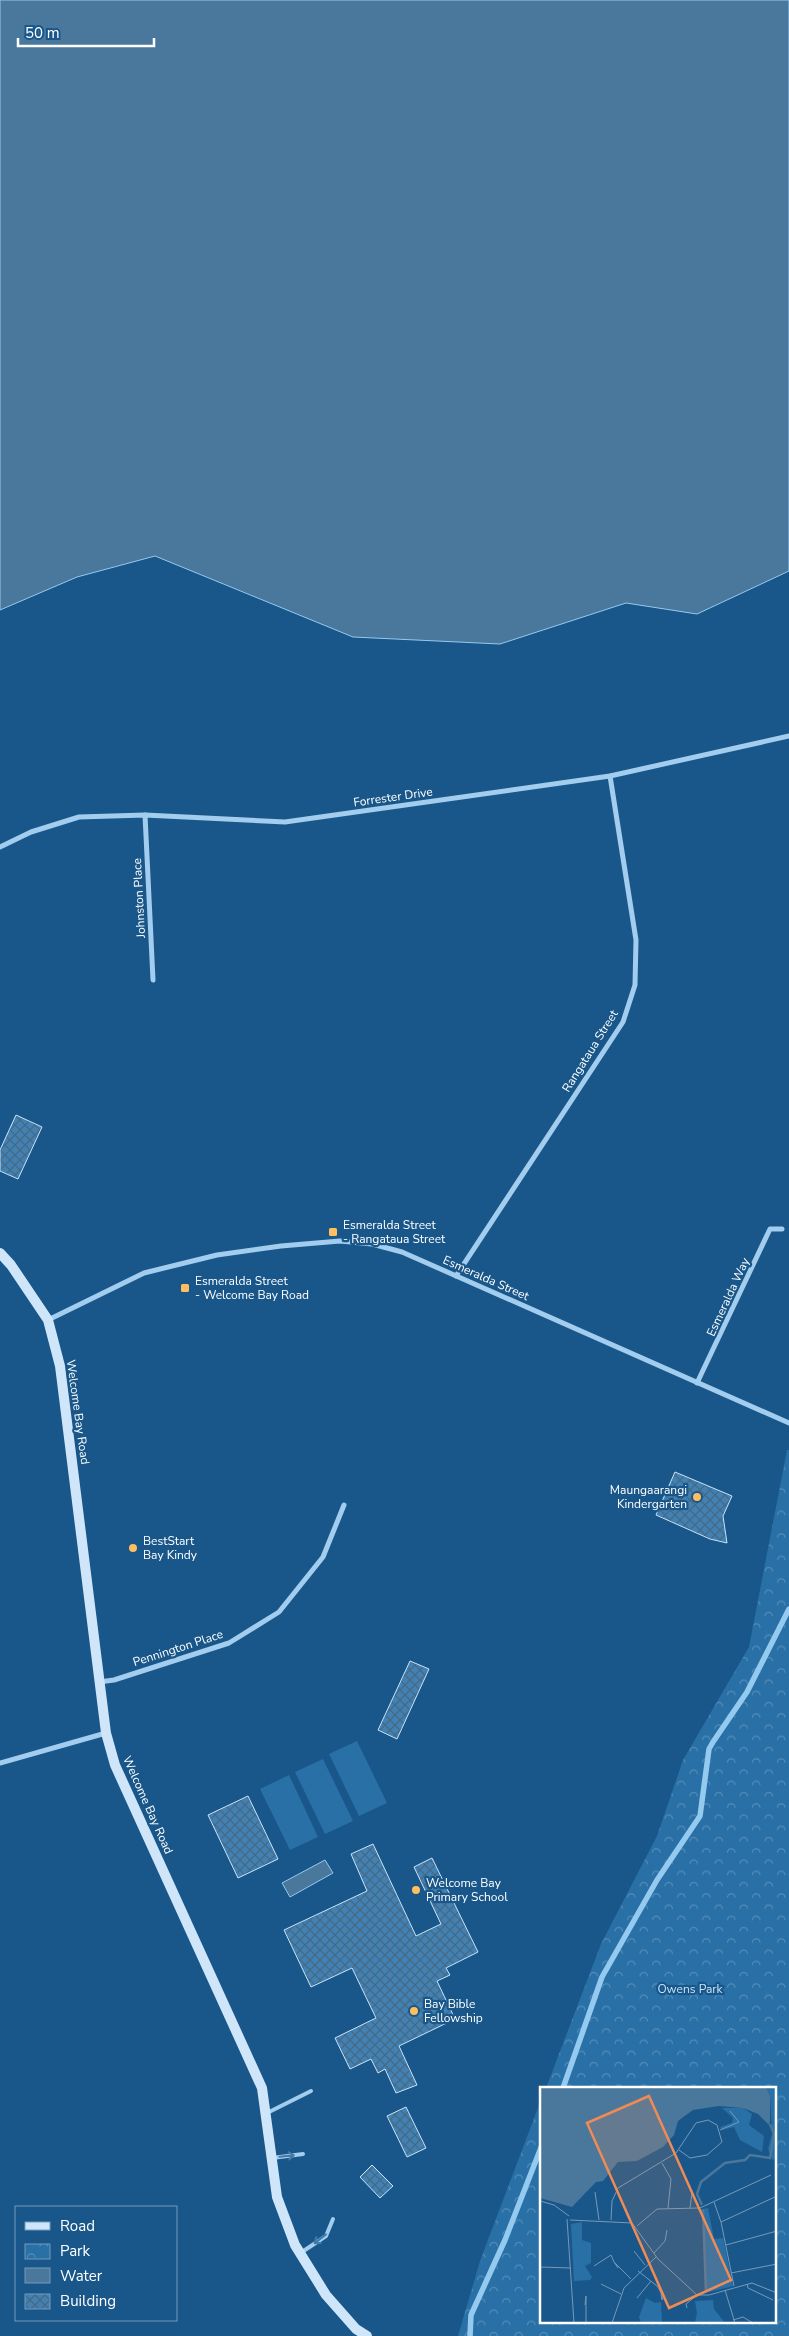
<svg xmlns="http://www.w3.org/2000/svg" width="789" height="2336" font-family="'Nunito Sans',sans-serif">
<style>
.park{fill:url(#park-crowns)}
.pitch{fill:#2970a6}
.water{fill:#4a779c;stroke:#95caf0}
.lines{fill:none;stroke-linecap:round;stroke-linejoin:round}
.stream{stroke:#95caf0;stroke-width:5.5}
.building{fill:url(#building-cross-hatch);stroke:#c8e4fa}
.lane{stroke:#a2cdee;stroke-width:4}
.street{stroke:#a2cdee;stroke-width:5}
.secondary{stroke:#cfe6fa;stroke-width:10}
.oneway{stroke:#427aa8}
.poi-dot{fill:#ffbe5f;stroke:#19578a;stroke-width:2}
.labels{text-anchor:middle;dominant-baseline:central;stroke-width:4.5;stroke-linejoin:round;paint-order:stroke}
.street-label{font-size:12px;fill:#fff;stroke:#19578a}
.poi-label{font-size:12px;fill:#fff;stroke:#19578a;text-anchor:start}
.park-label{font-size:12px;fill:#c8e4fa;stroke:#19578a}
.inset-river{fill:none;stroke:#4a779c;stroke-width:2.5}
.inset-road{fill:none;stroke:#759ab9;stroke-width:1}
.view{fill:#ef8b55;fill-opacity:0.15;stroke:#ef8b55;stroke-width:2.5}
.inset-edge{fill:none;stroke:#fff;stroke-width:2.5}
</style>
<defs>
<pattern id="park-crowns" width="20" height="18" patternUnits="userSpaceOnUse" patternTransform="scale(1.25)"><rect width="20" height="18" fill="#2970a6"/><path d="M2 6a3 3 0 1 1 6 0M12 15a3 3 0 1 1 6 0" fill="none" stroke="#548db8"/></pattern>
<pattern id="building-cross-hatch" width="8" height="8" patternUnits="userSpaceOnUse" patternTransform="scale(1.25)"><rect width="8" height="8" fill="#4181b3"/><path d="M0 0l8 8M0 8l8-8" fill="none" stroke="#466985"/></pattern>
</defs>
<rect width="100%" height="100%" fill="#19578a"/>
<polygon class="park" points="787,1450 789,1450 789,2336 458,2336 480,2261 541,2100 542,2322 775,2322 775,2088 546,2088 601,1944 657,1836 683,1760 749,1647"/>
<g class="pitch">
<polygon points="357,1741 387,1803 359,1816 329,1754"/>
<polygon points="323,1759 353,1821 325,1834 295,1772"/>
<polygon points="289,1775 318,1837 290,1850 260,1789"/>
</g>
<g class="water">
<polygon points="0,0 789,0 789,571 697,614 626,603 500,644 353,637 155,556 77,577 0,610"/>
<polygon points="325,1860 333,1873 290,1897 282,1883"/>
</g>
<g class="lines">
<g class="stream">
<polyline points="563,2088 602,1977 657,1880 700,1816 709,1749 713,1742 747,1692 789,1609"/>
<polyline points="470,2336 471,2315 505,2240 542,2145"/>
</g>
</g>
<g class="building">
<polygon points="16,1115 42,1127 18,1179 0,1171 0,1150"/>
<polygon points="675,1472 732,1496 723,1516 727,1543 710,1539 656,1515"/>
<polygon points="410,1661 429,1669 397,1739 378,1730"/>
<polygon points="248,1796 278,1859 238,1878 208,1815"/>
<polygon points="373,1844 416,1936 441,1924 414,1867 432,1858 478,1952 446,1968 450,1975 437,1981 455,2019 399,2046 417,2085 396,2093 385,2069 378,2073 371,2059 350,2069 335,2038 376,2018 352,1968 311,1987 284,1930 367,1891 351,1854"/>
<polygon points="406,2107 426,2148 407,2157 387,2116"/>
<polygon points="372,2165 393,2186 380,2198 360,2177"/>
</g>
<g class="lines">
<g class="lane">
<polyline points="267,2113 311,2091"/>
<polyline points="272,2158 303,2154"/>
<polyline points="302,2252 326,2236 333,2219"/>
</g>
<g class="street">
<polyline points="145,815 153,980"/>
<polyline points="0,847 31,832 79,817 145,815 285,822 610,776 789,736"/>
<polyline points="456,1276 623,1022 635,985 636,940 610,776"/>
<polyline points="48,1320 144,1273 217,1255 281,1246 340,1241 372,1244 402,1252 789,1423"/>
<polyline points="697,1383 770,1229 782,1229"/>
<polyline points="99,1682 114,1680 229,1643 279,1612 323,1557 344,1505"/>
<polyline points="0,1763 106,1733"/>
</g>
<polyline class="secondary" points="0,1253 11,1265 48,1320 60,1366 106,1733 115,1765 262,2088 277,2197 295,2245 326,2295 356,2329 367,2336"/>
</g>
<defs><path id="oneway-shaft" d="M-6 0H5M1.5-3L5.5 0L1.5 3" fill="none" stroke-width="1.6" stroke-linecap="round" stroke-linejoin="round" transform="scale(1.25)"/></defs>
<g class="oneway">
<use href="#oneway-shaft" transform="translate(287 2156) rotate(-6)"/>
<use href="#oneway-shaft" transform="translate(320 2239) rotate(142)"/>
</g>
<g class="poi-dot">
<rect x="328" y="1227" width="10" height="10" rx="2.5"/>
<rect x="180" y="1283" width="10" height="10" rx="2.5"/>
<circle cx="697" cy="1497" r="5"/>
<circle cx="133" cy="1548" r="5"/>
<circle cx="416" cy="1890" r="5"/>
<circle cx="414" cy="2011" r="5"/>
</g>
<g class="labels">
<g class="street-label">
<text transform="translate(393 797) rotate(-8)">Forrester Drive</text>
<text transform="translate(139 898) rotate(-93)">Johnston Place</text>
<text transform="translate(590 1051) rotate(-58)">Rangataua Street</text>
<text transform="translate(486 1278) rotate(24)">Esmeralda Street</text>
<text transform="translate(728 1297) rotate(-65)">Esmeralda Way</text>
<text transform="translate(78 1412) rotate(82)">Welcome Bay Road</text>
<text transform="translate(178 1648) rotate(-18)">Pennington Place</text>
<text transform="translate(148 1805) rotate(66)">Welcome Bay Road</text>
</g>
<g class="poi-label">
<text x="343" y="1225">Esmeralda Street<tspan x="343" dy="14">- Rangataua Street</tspan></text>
<text x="195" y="1281">Esmeralda Street<tspan x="195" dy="14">- Welcome Bay Road</tspan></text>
<text x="687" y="1490" text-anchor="end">Maungaarangi<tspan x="687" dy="14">Kindergarten</tspan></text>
<text x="143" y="1541">BestStart<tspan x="143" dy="14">Bay Kindy</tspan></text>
<text x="426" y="1883">Welcome Bay<tspan x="426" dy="14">Primary School</tspan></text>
<text x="424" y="2004">Bay Bible<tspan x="424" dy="14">Fellowship</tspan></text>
</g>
<g class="park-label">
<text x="690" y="1989">Owens Park</text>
</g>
</g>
<g transform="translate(540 2087)">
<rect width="236" height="236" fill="#19578a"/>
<path d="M173,213L174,222L185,236H151L155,235L157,226L155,214Z" fill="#2970a6"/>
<path d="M226,0H236L237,67L233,74L228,62L232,47L230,9Z" fill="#2970a6"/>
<path d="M182,21H203L212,27L209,38L224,49L222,65L200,53L194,40L182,43L180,40L192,36L193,31ZM168,121L174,152L183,151L193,199L165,206L164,140L160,123ZM42,135V153L51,156V176L45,179L52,190L50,193L34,194L31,137ZM106,211L115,216L121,215L122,236H101L99,230Z" fill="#2970a6"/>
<path d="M0,0H226L230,9V34L229,38L218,27L203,21L179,19L153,23L138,34L134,48L123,60L97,74L78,75L63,94L56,95L32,120L0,111Z" fill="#4a779c"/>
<path class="inset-river" d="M162,118L157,107L161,95L185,76L205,73L210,68L230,71L234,47L230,37M163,122L166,205"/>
<path class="inset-road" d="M180,43L199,35L190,24M122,76L131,92L128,121M55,105L59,133M0,114L14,118L29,129M174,115L181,135L194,199M150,121L152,106M27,132L34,236M30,133L92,136L118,172L157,208H169L212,196L237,206M71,133L72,114L78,101L136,66L156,36L168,33L177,38L182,55L167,68L150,71L139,63M181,135L237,109M97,139L117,122L160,121L231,88M186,158L237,144M94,164L105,178M114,166L125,154L127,143M54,179L71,168L74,175M0,180L31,181M78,181L74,175L91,192M98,184L117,199L119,202L123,210L122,213L121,207M191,186L237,177M61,197L81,207M207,197L208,201L233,213M185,203L195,236M97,211L111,194M45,218L46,209V236M147,221L146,217L157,208M193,233L203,230L213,236M72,236L84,201L116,170"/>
<path class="view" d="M109,9L191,193L129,221L47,36Z"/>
<rect width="236" height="236" class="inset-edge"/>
</g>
<rect x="15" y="2206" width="162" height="115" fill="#19578a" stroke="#759ab9"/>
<rect x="25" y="2222" width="25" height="8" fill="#cfe6fa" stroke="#759ab9"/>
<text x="60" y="2231" font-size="15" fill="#ffffff">Road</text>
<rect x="25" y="2244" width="25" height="15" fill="url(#park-crowns)" stroke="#759ab9"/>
<text x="60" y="2256" font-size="15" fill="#ffffff">Park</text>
<rect x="25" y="2268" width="25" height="15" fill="#4a779c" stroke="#759ab9"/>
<text x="60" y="2281" font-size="15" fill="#ffffff">Water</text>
<rect x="25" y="2294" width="25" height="15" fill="url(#building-cross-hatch)" stroke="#759ab9"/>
<text x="60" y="2306" font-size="15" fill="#ffffff">Building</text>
<path d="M18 38v8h136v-8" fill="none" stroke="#ffffff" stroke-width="2.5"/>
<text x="25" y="38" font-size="15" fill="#ffffff" stroke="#19578a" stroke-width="4" paint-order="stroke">50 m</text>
</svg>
